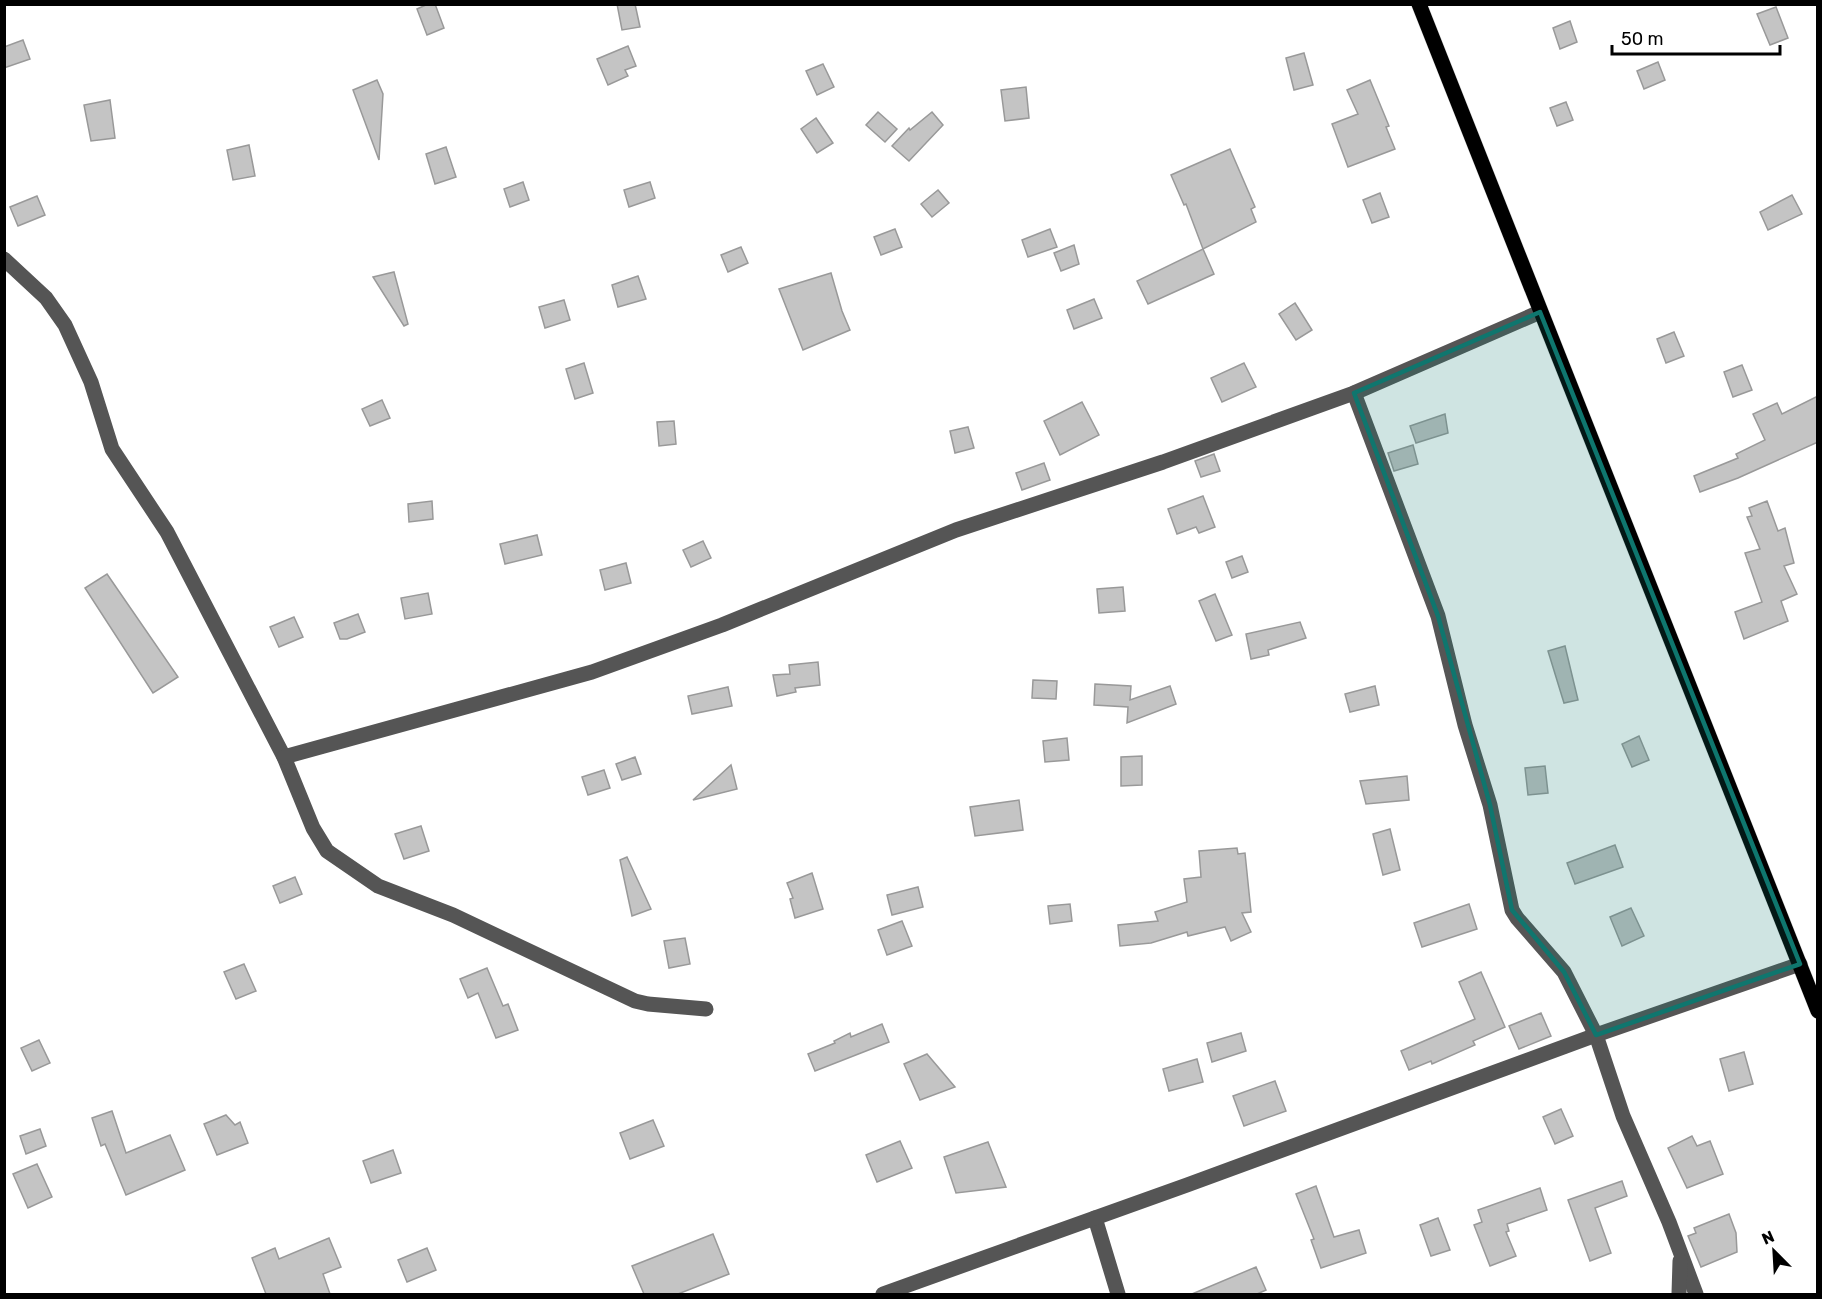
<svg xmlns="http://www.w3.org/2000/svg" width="1822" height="1299" font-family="Rubik,sans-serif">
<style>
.building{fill:#c4c4c4;stroke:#999;stroke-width:1.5}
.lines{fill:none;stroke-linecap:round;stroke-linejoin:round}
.major-casing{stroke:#dbdbdb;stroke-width:16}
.minor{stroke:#555;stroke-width:15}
.major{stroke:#000;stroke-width:15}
.marked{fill:#0f766e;fill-opacity:0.2;stroke:#0f766e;stroke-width:4.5;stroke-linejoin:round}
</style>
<rect width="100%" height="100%" fill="#fff"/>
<g class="building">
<polygon points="428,4 435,4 444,28 427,35 417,9"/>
<polygon points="617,4 635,4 640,27 622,30"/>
<polygon points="1776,7 1788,38 1770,45 1757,14"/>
<polygon points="1570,21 1577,42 1560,49 1553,28"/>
<polygon points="23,40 30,59 4,68 4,47"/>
<polygon points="628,46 636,66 625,70 628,76 608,85 597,59"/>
<polygon points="1304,53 1313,85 1294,90 1286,58"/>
<polygon points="1658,62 1665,80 1644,89 1637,71"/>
<polygon points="823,64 834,87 817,95 806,71"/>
<polygon points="377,80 383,94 379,160 353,90"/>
<polygon points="1370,80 1389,126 1386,127 1395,149 1348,167 1332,124 1358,114 1347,90"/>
<polygon points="1026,87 1029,118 1005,121 1001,90"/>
<polygon points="110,100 115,138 91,141 84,105"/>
<polygon points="1566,102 1573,120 1557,126 1550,108"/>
<polygon points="878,112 897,129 885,142 866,125"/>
<polygon points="932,112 943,125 909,161 892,146 909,128 910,130"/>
<polygon points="816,118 833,143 817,153 801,129"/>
<polygon points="249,145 255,176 233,180 227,150"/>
<polygon points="446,147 456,177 435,184 426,154"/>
<polygon points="1230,149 1255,207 1251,209 1256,222 1203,249 1186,204 1184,205 1171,175"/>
<polygon points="523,182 529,200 510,207 504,189"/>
<polygon points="650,182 655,198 629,207 624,190"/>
<polygon points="938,190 949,203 932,217 921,204"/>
<polygon points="1380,193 1389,217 1372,223 1363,200"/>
<polygon points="1792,195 1802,214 1768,230 1760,212"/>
<polygon points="37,196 45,215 18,226 10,207"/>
<polygon points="895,229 902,247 881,255 874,237"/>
<polygon points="1050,229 1057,247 1028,257 1022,240"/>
<polygon points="1074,245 1079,264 1061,271 1054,253"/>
<polygon points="741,247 748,263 728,272 721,255"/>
<polygon points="1203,249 1214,274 1148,304 1137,281"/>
<polygon points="394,272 408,324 404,326 373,277"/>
<polygon points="831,273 842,311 850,330 803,350 779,289"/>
<polygon points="638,276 646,299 618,307 612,285"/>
<polygon points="1094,299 1102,318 1074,329 1067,310"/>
<polygon points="564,300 570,320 545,328 539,307"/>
<polygon points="1295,303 1312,330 1296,340 1279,314"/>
<polygon points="1674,332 1684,356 1666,363 1657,339"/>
<polygon points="584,363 593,393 575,399 566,369"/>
<polygon points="1244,363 1256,387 1222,402 1211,378"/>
<polygon points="1742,365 1752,390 1733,397 1724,372"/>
<polygon points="1818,396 1818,442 1738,478 1700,492 1694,476 1738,458 1736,454 1765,440 1753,414 1777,403 1782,414"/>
<polygon points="382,400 390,418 370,426 362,409"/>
<polygon points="1082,402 1099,435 1060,455 1044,421"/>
<polygon points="1445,414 1448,433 1416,443 1410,426"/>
<polygon points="674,421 676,444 659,446 657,422"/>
<polygon points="968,427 974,448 955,453 950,431"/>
<polygon points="1413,445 1418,464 1394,471 1388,453"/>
<polygon points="1214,454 1220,471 1201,477 1195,461"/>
<polygon points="1044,463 1050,480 1022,490 1016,473"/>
<polygon points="1203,496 1215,527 1199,533 1196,527 1177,534 1168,509"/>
<polygon points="432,501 433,519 409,522 408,504"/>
<polygon points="1767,501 1778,531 1785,528 1794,563 1784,566 1797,594 1781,601 1788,621 1744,639 1735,612 1762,602 1745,553 1760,549 1747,517 1752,516 1749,508"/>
<polygon points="537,535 542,555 505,564 500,544"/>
<polygon points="703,541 711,558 691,567 683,550"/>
<polygon points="1242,556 1248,572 1232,578 1226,562"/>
<polygon points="626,563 631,583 605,590 600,570"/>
<polygon points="107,574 178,677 153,693 85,588"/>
<polygon points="1123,587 1125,611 1099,613 1097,589"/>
<polygon points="428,593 432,614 405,619 401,598"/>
<polygon points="1215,594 1232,635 1216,641 1199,601"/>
<polygon points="358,614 365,632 347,639 340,639 334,623"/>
<polygon points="294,617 303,637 279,647 270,627"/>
<polygon points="1300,622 1306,638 1268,650 1269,655 1251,659 1246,634"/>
<polygon points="1565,646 1578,700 1564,703 1548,651"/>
<polygon points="818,662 820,685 795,688 796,692 777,696 773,675 790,674 789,665"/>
<polygon points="1033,680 1057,681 1056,699 1032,698"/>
<polygon points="1095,684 1131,686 1130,700 1170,686 1176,704 1127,723 1128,707 1094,705"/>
<polygon points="1375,686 1379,705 1350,712 1345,694"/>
<polygon points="728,687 732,706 692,714 688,696"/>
<polygon points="1639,736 1649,760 1632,767 1622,744"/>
<polygon points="1067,738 1069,760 1045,762 1043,741"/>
<polygon points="1142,756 1142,785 1121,786 1121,757"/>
<polygon points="635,757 641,774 622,780 616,764"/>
<polygon points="731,765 737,789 693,800"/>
<polygon points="1545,766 1548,793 1528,795 1525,768"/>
<polygon points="604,770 610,788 588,795 582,777"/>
<polygon points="1407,776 1409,800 1366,804 1360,781"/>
<polygon points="1019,800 1023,830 975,836 970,807"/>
<polygon points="421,826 429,851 404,859 395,834"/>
<polygon points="1390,829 1400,870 1383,875 1373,834"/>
<polygon points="1615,845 1623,867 1575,884 1567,863"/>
<polygon points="1237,848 1238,854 1245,853 1251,912 1242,913 1251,932 1231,941 1225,927 1188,936 1187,932 1151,943 1120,946 1118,925 1158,921 1155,912 1187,902 1184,879 1201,877 1199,851"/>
<polygon points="627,857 651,909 632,916 620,860"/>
<polygon points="812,873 823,909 795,918 790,899 793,898 787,883"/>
<polygon points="295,877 302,894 280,903 273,886"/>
<polygon points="918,887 923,907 892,915 887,895"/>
<polygon points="1070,904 1072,921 1050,924 1048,906"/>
<polygon points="1469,904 1477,929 1422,947 1414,923"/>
<polygon points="1631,908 1644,936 1622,946 1610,917"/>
<polygon points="902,921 912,946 887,955 878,930"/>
<polygon points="685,938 690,964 669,968 664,941"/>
<polygon points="244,964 256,991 236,999 224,972"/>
<polygon points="487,968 503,1006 508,1004 518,1030 496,1038 478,993 468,998 460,979"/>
<polygon points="1481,972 1505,1027 1473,1041 1475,1045 1432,1064 1431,1061 1409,1070 1401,1051 1475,1019 1459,982"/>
<polygon points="1541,1013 1551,1036 1519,1049 1509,1026"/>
<polygon points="882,1024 889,1042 815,1071 808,1054 835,1043 834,1041 850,1033 851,1037"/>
<polygon points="1241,1033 1246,1051 1212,1062 1207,1043"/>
<polygon points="39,1040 50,1063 32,1071 21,1048"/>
<polygon points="1744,1052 1753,1084 1729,1091 1720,1059"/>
<polygon points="927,1054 955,1087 920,1100 904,1064"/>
<polygon points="1197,1059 1203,1082 1169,1091 1163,1069"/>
<polygon points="1275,1081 1286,1111 1244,1126 1233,1096"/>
<polygon points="1561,1109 1573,1136 1555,1144 1543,1117"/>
<polygon points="112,1111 126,1153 170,1135 185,1170 126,1195 105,1144 101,1146 92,1118"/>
<polygon points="226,1115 235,1125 240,1122 248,1143 217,1155 204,1124"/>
<polygon points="653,1120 664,1146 630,1159 620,1133"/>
<polygon points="40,1129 46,1146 26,1154 20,1136"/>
<polygon points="1692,1136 1697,1146 1710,1141 1723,1174 1687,1188 1668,1148"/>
<polygon points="900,1141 912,1168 877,1182 866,1155"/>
<polygon points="988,1142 1006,1187 956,1193 944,1157"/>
<polygon points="393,1150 401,1173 371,1183 363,1161"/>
<polygon points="37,1164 52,1197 28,1208 13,1174"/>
<polygon points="1622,1181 1627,1196 1595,1208 1611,1253 1590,1261 1568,1200"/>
<polygon points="1316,1186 1334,1237 1359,1230 1366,1253 1321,1268 1311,1240 1314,1239 1296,1194"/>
<polygon points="1540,1188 1547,1210 1507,1224 1509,1231 1506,1232 1516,1256 1490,1266 1474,1225 1482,1222 1478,1210"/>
<polygon points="1729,1214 1736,1233 1737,1252 1701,1267 1688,1236 1696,1233 1694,1228"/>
<polygon points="1438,1218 1450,1250 1431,1256 1420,1225"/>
<polygon points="713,1234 729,1274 678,1294 644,1294 632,1266"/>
<polygon points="329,1238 341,1267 323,1274 330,1294 266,1294 252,1258 275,1248 279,1259"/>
<polygon points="427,1248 436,1270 407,1282 398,1260"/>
<polygon points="1256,1267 1266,1290 1257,1294 1192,1294"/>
</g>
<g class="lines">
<defs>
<polyline id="major" points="1419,4 1818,1011"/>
</defs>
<use href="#major" class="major-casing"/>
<g class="minor">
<polyline points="4,259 46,298 65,325 91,382 112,449 167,532 284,757 313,828 327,851 378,886 453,915 635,1001 648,1004 706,1009"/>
<polyline points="1354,393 1438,616 1465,725 1490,805 1512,910 1517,918 1564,972 1596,1035 1623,1116 1669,1222 1696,1294"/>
<polyline points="284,757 592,672 722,625 956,530 1163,462 1354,393 1540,312"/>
<polyline points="1095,1218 1118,1294"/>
<polyline points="883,1294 1187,1185 1596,1035 1800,964"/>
<polyline points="1679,1294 1680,1261"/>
</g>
<use href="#major" class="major"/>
</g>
<path class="marked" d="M1540,312L1800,964L1596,1035L1564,972L1512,910L1490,805L1438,616L1354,393Z"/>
<rect width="1822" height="1299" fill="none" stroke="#000000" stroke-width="12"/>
<g transform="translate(1774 1251) rotate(336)" stroke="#ffffff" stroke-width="4.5" paint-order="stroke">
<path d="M0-4.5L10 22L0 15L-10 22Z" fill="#000000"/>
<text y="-9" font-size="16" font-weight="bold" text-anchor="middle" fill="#000000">N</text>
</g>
<path d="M1612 45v9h168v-9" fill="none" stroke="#000000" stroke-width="3"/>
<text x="1621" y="45" font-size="18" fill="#000000" stroke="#ffffff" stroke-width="4.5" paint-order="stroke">50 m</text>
</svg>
